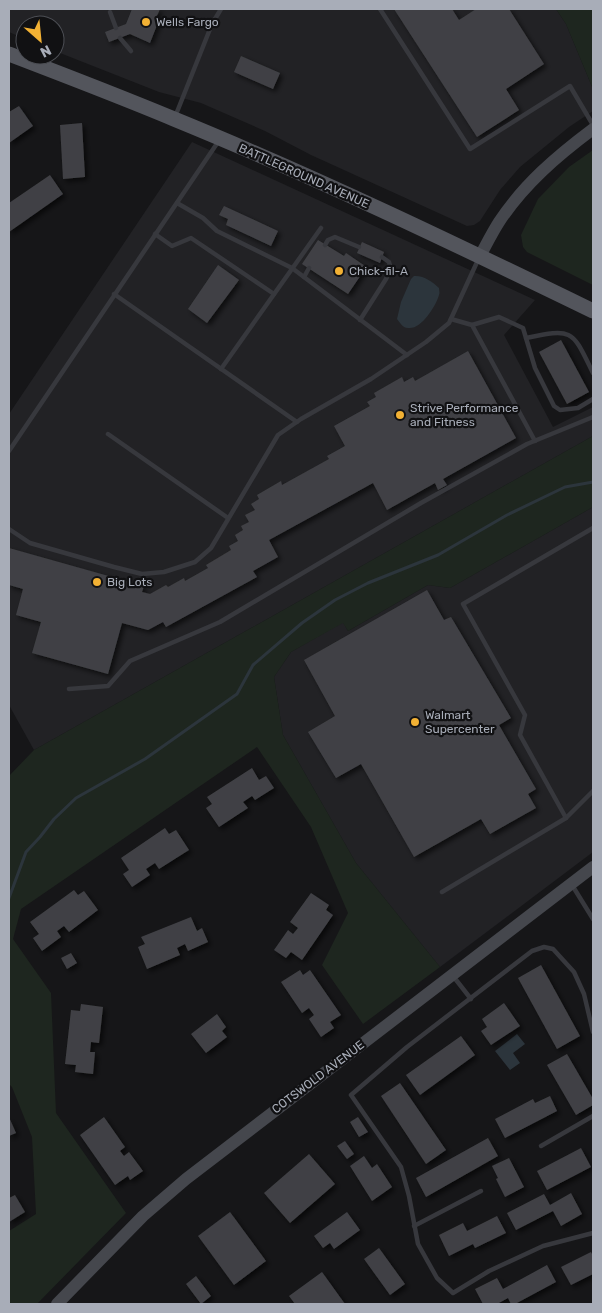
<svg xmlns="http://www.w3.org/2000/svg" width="602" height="1313" font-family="Rubik,sans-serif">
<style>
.built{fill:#222225}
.green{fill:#1e261f}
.water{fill:#2c353c}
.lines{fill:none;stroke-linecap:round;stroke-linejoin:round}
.stream{stroke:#2c353c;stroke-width:3}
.building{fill:#404145;filter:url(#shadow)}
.lane{stroke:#37383d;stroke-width:4.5}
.secondary{stroke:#45474d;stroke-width:12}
.primary{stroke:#53555c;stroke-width:15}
.poi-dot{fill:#f2b134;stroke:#111113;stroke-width:2}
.labels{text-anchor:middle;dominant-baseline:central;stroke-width:4.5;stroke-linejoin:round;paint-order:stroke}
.poi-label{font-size:12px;fill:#a8adb8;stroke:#111113;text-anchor:start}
.street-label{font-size:12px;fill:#a8adb8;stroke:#111113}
</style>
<defs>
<filter id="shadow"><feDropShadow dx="3" dy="3" stdDeviation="2.5" flood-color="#0009"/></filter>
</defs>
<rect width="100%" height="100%" fill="#161618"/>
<g class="built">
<polygon points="9,9 556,9 566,24 593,89 593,111 569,127 520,167 500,190 480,221 474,225 467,226 311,155 265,131 201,103 159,92 55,51 55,25 25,25 25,39 9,32"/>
<polygon points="192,142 535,300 504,335 553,427 593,407 593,436 34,750 9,705 9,414"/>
<polygon points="593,507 593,852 440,967 356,863 283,735 274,677 291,652 343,622 348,631 428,585 450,588"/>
</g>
<g class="green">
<polygon points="556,9 593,9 593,89 566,24"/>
<polygon points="593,150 593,285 527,252 523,247 521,235 538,199 569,167"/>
<polygon points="593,436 593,507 450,588 428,585 348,631 343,623 291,652 274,677 283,735 356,863 440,967 363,1024 322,965 348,913 311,827 257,747 21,909 13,939 51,993 56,1113 126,1213 37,1304 9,1304 9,1231 36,1214 32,1137 12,1087 9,1084 9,776 34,750"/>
</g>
<g class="water">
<path d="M414,276C423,275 433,282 439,288C439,290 440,293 439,295C436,306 421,330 408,328C403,328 400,323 397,319L401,302L411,279Z"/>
<polygon points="517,1034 525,1044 513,1053 520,1063 510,1070 495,1051"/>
</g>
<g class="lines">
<polyline class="stream" points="9,898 26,852 40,837 54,819 76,798 145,759 237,694 253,665 302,623 335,600 368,583 438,555 507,515 565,487 593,482"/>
</g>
<g class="building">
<polygon points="132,9 160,9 156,18 159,20 150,43 130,34 109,42 105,32 126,24"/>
<polygon points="394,9 452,9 459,20 476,9 509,9 544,64 506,89 519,110 477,137"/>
<polygon points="241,56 280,73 273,89 234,72"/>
<polygon points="19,106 33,126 9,143 9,112"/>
<polygon points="82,123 85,177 63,179 60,125"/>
<polygon points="50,175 63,194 9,232 9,203"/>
<polygon points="224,206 278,231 271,246 226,225 228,219 219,215"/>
<polygon points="318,240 344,256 346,253 365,266 361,271 363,272 348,294 302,264"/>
<polygon points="362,242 384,252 380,263 357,253"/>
<polygon points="218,265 239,280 207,323 188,309"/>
<polygon points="561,340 589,392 567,404 539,352"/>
<polygon points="468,351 516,438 443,479 447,485 438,490 435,483 387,510 373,483 269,540 278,557 253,571 257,577 166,627 163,622 148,630 122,623 108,674 32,653 41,622 16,615 23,589 9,585 9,548 144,586 142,592 150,594 166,585 168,587 184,578 185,581 208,568 206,565 231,550 229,546 238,541 235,535 243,530 241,526 249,522 245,515 255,510 251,504 259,499 257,495 281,481 282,485 329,459 327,456 345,446 334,426 370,406 367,402 376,397 374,393 402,377 404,382 413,377 415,381"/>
<polygon points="427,590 444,620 451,617 511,718 499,725 536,789 528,794 536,808 490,834 481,819 414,857 361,764 336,778 308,732 335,716 304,660"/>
<polygon points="252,768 259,780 266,776 274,788 255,800 252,796 243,802 248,808 219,827 206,808 212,804 207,797"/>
<polygon points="165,828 169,834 176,830 189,850 159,869 155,863 146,869 150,875 132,887 123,874 129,870 121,858"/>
<polygon points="74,890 78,895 84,891 98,910 69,932 64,926 57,931 61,937 42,951 33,938 39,934 30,922"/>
<polygon points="311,893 329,905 326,910 333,915 302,960 291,952 286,958 274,950 288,930 293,934 298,928 290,922"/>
<polygon points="191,917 197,931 202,928 208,942 188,951 185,944 177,948 180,955 147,969 138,947 145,944 141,937"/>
<polygon points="71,953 77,963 67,969 61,958"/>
<polygon points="541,965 580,1036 557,1049 518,978"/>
<polygon points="300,970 303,975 310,970 341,1015 330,1022 334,1028 321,1037 309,1019 314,1015 309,1008 302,1013 281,982"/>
<polygon points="504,1003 520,1026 491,1045 481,1031 487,1027 482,1019"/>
<polygon points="81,1004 103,1007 99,1043 91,1042 90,1052 95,1052 93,1074 75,1072 76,1065 65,1064 71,1010 80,1011"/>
<polygon points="217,1014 226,1027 222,1031 227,1037 206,1053 191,1034"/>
<polygon points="461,1036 475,1055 420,1095 406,1075"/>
<polygon points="567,1054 593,1099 593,1105 576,1115 547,1065"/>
<polygon points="400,1083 446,1150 426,1164 381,1096"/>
<polygon points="550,1096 557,1111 505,1138 495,1119 533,1099 535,1103"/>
<polygon points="9,1117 16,1133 9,1136"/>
<polygon points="104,1117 125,1147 120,1151 124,1156 129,1152 143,1171 130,1180 128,1176 115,1185 80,1135"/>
<polygon points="358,1117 368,1132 359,1137 350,1122"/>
<polygon points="488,1138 498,1156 426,1197 416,1178"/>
<polygon points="345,1141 354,1154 347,1159 337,1146"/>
<polygon points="581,1148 591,1167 547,1190 537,1171"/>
<polygon points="309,1154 335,1184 290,1223 264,1193"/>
<polygon points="364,1156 372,1168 377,1164 392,1187 372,1201 350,1166"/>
<polygon points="509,1158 524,1187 505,1197 496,1179 498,1178 492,1166"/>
<polygon points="571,1193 582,1214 561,1226 553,1211 516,1230 507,1213 544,1194 550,1205"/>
<polygon points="15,1195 25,1212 9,1222 9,1198"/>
<polygon points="230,1212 266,1261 234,1285 198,1236"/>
<polygon points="347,1212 360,1230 334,1249 330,1243 323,1248 314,1236"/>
<polygon points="497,1216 506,1233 475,1248 473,1244 449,1256 439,1235 463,1223 467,1231"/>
<polygon points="379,1248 405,1284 390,1295 364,1259"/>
<polygon points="591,1252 593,1256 593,1274 571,1285 561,1267"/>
<polygon points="547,1265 556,1282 515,1304 511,1304 508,1298 497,1304 483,1304 475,1289 497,1278 503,1289"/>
<polygon points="322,1272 345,1304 295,1304 289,1296"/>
<polygon points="196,1276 211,1296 201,1304 186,1284"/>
</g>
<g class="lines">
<g class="lane">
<polyline points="380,9 470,149 570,86 593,125"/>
<polyline points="110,12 116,28"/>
<polyline points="120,38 131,51"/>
<polyline points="175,117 212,24 221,9"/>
<polyline points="177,203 203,218 217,231 292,268 407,355"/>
<polyline points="155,234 172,246 191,238 274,294"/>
<polyline points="325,245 328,240 335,237 359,247"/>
<polyline points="304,277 309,268"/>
<polyline points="114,294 297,422"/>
<polyline points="451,319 472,325 535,441"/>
<polyline points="360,320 386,279 391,269 389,262 382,257"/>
<polyline points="472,325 499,317 523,328 535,368 554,406 560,410 578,408 593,399"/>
<path d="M526,338C574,328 572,330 593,373"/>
<polyline points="221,369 321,228"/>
<polyline points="108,434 228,518"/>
<polyline points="9,451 218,142"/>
<polyline points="593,528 463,604 525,715 520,735 566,818 593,791"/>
<polyline points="9,529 30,543 114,567 142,574 164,572 195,562 211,548 278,435 301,419 371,379 426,342 449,323 478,260"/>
<polyline points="69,689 108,686 130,661 220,622 421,503 527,444 593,417"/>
<polyline points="572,885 593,919"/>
<polyline points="442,892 566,818"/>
<polyline points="453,976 471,999"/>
<polyline points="593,1032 584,994 574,972 553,949 544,947 532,951 407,1047 351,1095 401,1167 409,1196 418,1244 437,1278 453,1293 489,1271 543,1246 593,1233"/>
<polyline points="541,1146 593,1116"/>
<polyline points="414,1226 481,1191"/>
</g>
<g class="secondary">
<path d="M480,256C486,245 492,233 499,222C524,184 557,156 593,129"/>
<polyline points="57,1304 143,1216 186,1179 593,867"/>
</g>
<path class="primary" d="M9,54C64,75 119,96 174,119C316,177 455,244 593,311"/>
</g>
<g class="poi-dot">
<circle cx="146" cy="22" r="5"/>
<circle cx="339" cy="271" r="5"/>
<circle cx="400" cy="415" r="5"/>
<circle cx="97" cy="582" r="5"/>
<circle cx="415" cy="722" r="5"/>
</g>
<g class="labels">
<g class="poi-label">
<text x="156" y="22">Wells Fargo</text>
<text x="349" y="271">Chick-fil-A</text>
<text x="410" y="408">Strive Performance<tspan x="410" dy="14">and Fitness</tspan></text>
<text x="107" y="582">Big Lots</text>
<text x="425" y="715">Walmart<tspan x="425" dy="14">Supercenter</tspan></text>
</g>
<g class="street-label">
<text transform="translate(304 176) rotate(24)">BATTLEGROUND AVENUE</text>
<text transform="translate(318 1077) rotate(-37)">COTSWOLD AVENUE</text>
</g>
</g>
<rect width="602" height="1313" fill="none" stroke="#a8adb8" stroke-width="20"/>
<g transform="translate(40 40) rotate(153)"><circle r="24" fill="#111113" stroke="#4d4f55"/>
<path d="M0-4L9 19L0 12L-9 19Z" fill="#f2b134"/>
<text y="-8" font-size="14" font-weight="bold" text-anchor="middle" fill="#a8adb8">N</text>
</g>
</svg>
